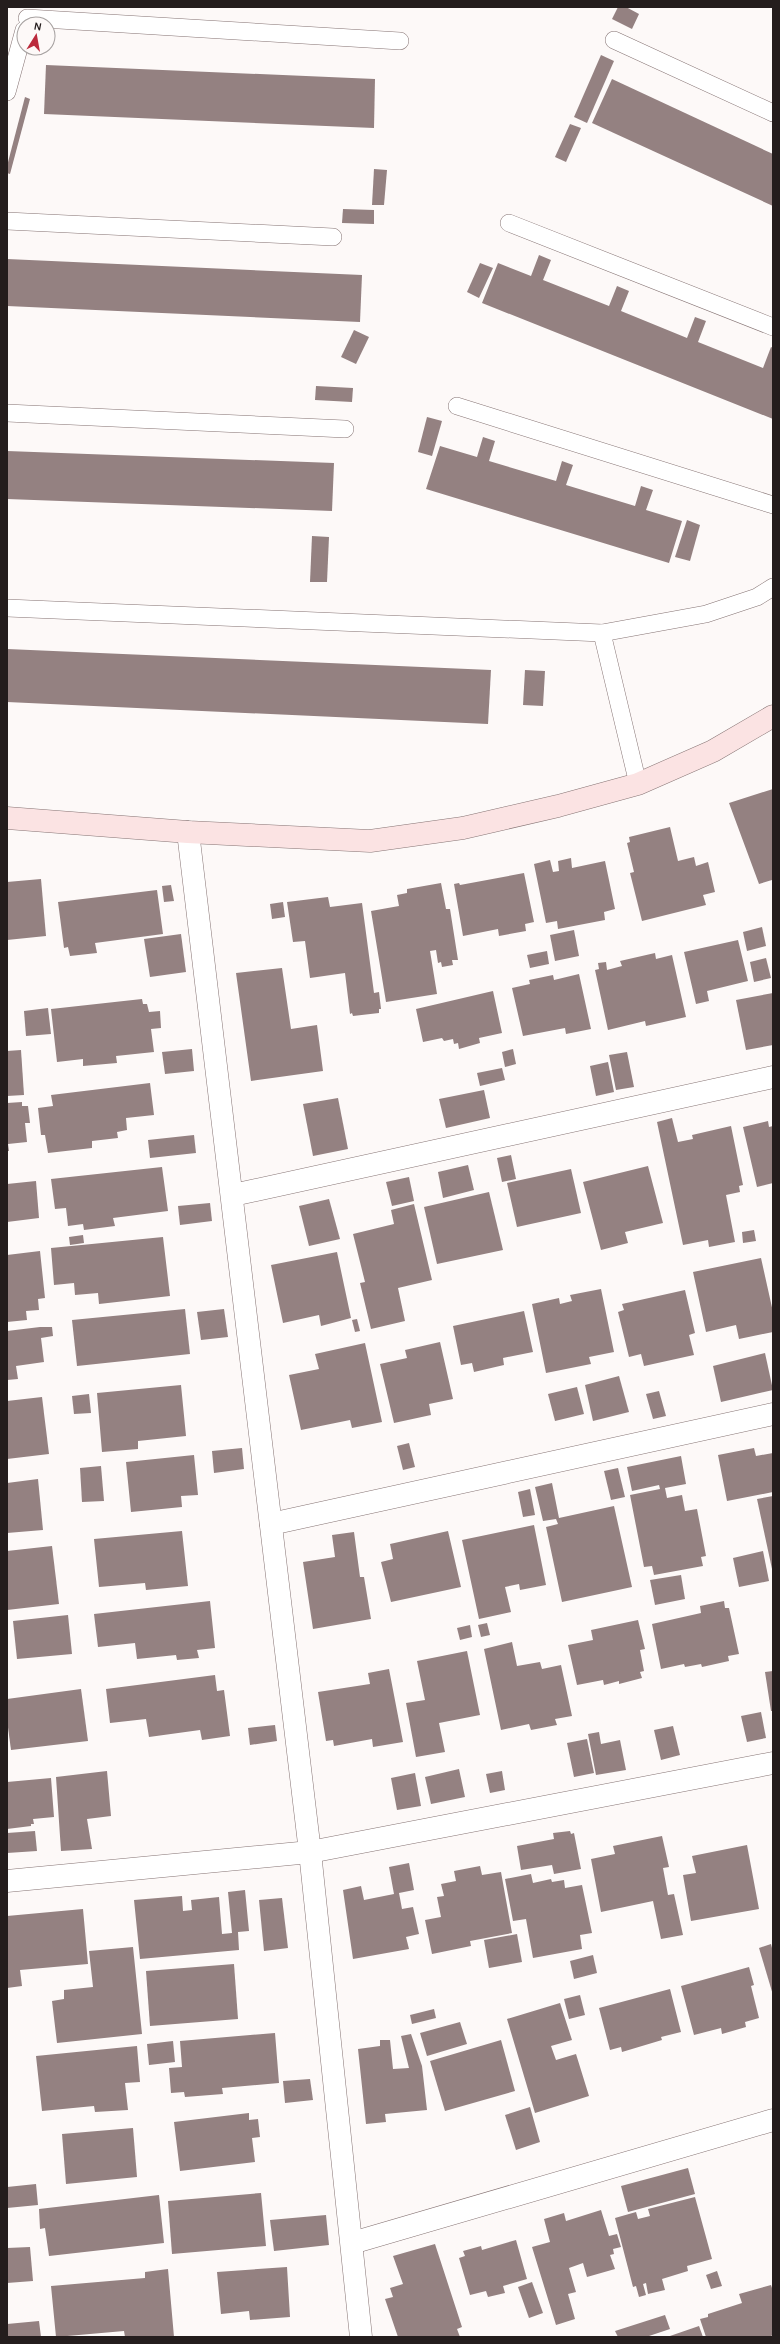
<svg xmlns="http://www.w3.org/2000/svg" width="780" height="2344" font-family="Karla,sans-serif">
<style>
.building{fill:#948181}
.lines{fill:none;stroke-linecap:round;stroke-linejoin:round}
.lane-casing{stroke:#867474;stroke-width:18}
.street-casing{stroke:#867474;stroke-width:23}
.secondary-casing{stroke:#867474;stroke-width:23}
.lane{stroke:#fff;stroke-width:17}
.street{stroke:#fff;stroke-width:22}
.secondary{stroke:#fbe3e3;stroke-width:22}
</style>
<rect width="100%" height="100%" fill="#fdf9f8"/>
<g class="building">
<polygon points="618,7 626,7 639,14 632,29 612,19"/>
<polygon points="601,55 614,61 587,123 574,117"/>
<polygon points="46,65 375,79 374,128 44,114"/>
<polygon points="612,79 773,154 773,206 592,123"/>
<polygon points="25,97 30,99 10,174 7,173 7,166"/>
<polygon points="570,124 581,128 566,162 555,157"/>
<polygon points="374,169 387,170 384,205 372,205"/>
<polygon points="343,209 374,210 374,224 342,223"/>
<polygon points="539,255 551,260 543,280 609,306 617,286 629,291 621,311 687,338 695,317 706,321 698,342 763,368 771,347 773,348 773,419 482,303 498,263 531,276"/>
<polygon points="7,259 362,275 360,322 7,306"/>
<polygon points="480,263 493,268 479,298 467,292"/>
<polygon points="354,330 369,337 356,364 341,357"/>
<polygon points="316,386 353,388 352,402 315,400"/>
<polygon points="427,417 442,421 432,456 418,452"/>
<polygon points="483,437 495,441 489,461 556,481 562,461 573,465 566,485 635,506 641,486 653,490 646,510 682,521 669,563 426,489 440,446 477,457"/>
<polygon points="7,451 334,463 332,511 7,499"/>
<polygon points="687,520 700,525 690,561 675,557"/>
<polygon points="312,536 329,537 327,582 310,582"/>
<polygon points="7,649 491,670 488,724 7,702"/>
<polygon points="525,670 545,671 543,706 523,705"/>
<polygon points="773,789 773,883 772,880 759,884 729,803"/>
<polygon points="670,827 678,861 694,857 696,866 708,862 715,892 703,895 706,905 642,921 630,873 634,872 627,843 630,842 629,837"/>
<polygon points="571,858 572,868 605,861 615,909 604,912 605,920 558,929 557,921 546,923 534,864 550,860 553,872 559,871 558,861"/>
<polygon points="524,873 534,922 525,924 526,931 499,936 498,929 463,936 454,884 459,883 460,885"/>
<polygon points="41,879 46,936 7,940 7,882"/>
<polygon points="441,883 446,909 450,909 458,960 452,960 453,965 442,967 441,962 438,963 436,950 430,951 437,994 386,1002 371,911 399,906 397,895 407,893 407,889"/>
<polygon points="171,885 174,901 164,902 162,886"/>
<polygon points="157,890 163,934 95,943 97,953 70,956 68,947 64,948 58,902"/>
<polygon points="328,897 330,907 362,903 374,993 379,992 381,1009 379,1009 379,1013 353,1016 352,1013 350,1014 345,973 310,978 305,941 293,942 287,902"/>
<polygon points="283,902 285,917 272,919 270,904"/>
<polygon points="762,927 766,946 747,951 743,932"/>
<polygon points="574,930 579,956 555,961 550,935"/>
<polygon points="181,934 186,972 150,977 144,939"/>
<polygon points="738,940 748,981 707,991 709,1001 696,1004 684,952"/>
<polygon points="547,951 549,964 530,968 527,955"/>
<polygon points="655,953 656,959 672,955 686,1017 646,1026 645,1021 608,1030 595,970 599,969 598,963 606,962 607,970 622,966 620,961"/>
<polygon points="766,958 771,978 754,982 750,962"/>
<polygon points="282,968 291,1029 317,1025 323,1071 251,1081 236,973"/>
<polygon points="579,974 591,1029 566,1034 565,1028 523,1036 512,988 530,984 529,980 553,975 554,980"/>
<polygon points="493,991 502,1033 479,1038 480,1043 459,1049 458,1043 454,1044 453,1039 444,1041 442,1038 423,1042 416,1009"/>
<polygon points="773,993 773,1045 746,1050 736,1000"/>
<polygon points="142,999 143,1004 147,1004 149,1012 160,1011 161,1028 151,1029 154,1052 116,1056 117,1063 83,1066 83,1059 57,1062 51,1009"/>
<polygon points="48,1008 51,1034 26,1036 24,1011"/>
<polygon points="192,1049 194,1071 165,1074 162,1052"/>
<polygon points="513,1049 516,1064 505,1067 502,1052"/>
<polygon points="21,1050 24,1095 7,1096 7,1051"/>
<polygon points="627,1052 634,1087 616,1090 609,1055"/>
<polygon points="608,1062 614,1092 596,1096 590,1066"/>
<polygon points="502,1068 505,1080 480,1086 477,1073"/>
<polygon points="150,1083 154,1115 126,1118 127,1130 117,1132 118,1138 92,1141 92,1148 48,1153 45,1135 41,1135 38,1108 53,1106 51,1095"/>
<polygon points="484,1090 490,1118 446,1128 439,1099"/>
<polygon points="338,1098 348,1149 313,1156 303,1104"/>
<polygon points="22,1102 22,1106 28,1106 30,1123 25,1123 27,1142 8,1144 9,1151 7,1151 7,1103"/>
<polygon points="672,1118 678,1142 693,1139 692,1135 731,1126 743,1185 739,1186 740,1192 726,1195 735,1242 709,1247 708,1240 683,1245 657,1122"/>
<polygon points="768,1121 769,1127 773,1126 773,1183 757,1187 743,1127"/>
<polygon points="194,1135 196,1153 150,1158 148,1140"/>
<polygon points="511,1155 516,1179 502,1182 497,1158"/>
<polygon points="468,1165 474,1190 443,1198 438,1172"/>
<polygon points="648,1166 663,1223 625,1232 628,1243 601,1250 583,1182"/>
<polygon points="162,1167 168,1211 113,1218 115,1226 84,1230 83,1224 68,1226 66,1208 55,1209 51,1179"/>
<polygon points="571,1169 581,1213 517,1227 507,1183"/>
<polygon points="409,1177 414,1201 392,1206 386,1182"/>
<polygon points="36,1181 39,1218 7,1222 7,1184"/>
<polygon points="489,1192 503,1250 437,1264 424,1207"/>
<polygon points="329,1199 340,1239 309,1246 299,1206"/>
<polygon points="210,1203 212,1221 180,1225 178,1206"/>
<polygon points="414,1204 432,1280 398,1288 405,1321 371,1329 360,1283 365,1282 353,1234 394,1224 391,1210"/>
<polygon points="754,1230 756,1241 743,1243 742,1232"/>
<polygon points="83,1235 84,1243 70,1245 69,1237"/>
<polygon points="163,1237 170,1296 99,1304 98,1293 75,1295 74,1283 54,1285 51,1248"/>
<polygon points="40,1251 45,1298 38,1299 39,1310 26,1311 27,1320 7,1322 7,1255"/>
<polygon points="337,1252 351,1318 321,1326 319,1315 283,1323 271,1265"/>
<polygon points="761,1258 773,1312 773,1332 739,1339 736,1325 706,1332 693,1272"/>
<polygon points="601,1289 614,1352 589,1357 591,1364 546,1373 532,1304 559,1298 560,1304 572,1301 570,1295"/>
<polygon points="685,1290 695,1333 689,1335 694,1355 644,1366 641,1354 629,1357 618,1312 624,1310 622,1304"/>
<polygon points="185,1309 190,1354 77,1366 72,1320"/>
<polygon points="224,1309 228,1337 201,1340 197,1312"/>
<polygon points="524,1311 533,1352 503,1358 504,1365 474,1372 472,1363 461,1365 453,1326"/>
<polygon points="357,1319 360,1331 355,1332 352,1320"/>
<polygon points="40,1327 52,1327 53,1336 41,1338 44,1362 16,1366 18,1379 7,1380 7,1331"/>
<polygon points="440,1342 453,1399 429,1404 431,1415 394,1423 380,1364 407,1358 405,1350"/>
<polygon points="365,1343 382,1422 352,1428 350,1420 301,1430 289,1375 319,1369 315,1354"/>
<polygon points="765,1353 773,1390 721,1402 713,1366"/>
<polygon points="619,1376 629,1412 593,1421 585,1385"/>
<polygon points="181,1385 186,1436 138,1441 138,1449 102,1452 97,1393"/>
<polygon points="577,1387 584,1414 555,1421 548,1394"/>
<polygon points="659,1391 666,1416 653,1419 646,1394"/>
<polygon points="89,1394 91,1413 74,1414 72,1396"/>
<polygon points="42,1397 49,1454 7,1459 7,1401"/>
<polygon points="409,1443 415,1467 403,1470 397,1446"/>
<polygon points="242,1448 244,1469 214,1473 212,1451"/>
<polygon points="754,1448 756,1456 773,1453 773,1492 727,1501 718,1455"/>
<polygon points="194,1455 198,1495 181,1496 182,1507 131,1512 126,1462"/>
<polygon points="681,1456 686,1484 665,1488 667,1498 682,1495 685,1511 697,1509 706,1556 701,1557 703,1566 654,1575 652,1566 644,1567 630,1495 660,1489 659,1485 632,1491 627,1467"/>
<polygon points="101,1466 104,1501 82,1502 80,1468"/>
<polygon points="618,1468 625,1497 611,1500 604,1471"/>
<polygon points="38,1479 43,1530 7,1533 7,1483"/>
<polygon points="552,1483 559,1518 614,1506 632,1587 562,1602 546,1527 558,1524 556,1519 543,1521 535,1487"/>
<polygon points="530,1489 535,1515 523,1517 518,1492"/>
<polygon points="773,1496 773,1569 772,1569 757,1499"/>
<polygon points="534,1525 546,1585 520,1590 519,1584 505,1587 511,1612 479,1619 462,1540"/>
<polygon points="182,1531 188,1586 146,1590 145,1583 99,1587 94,1539"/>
<polygon points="448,1531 461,1587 391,1602 381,1562 393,1559 390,1544"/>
<polygon points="354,1532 360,1577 364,1577 371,1619 313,1629 303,1562 335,1557 332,1535"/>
<polygon points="52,1546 59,1604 7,1610 7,1551"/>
<polygon points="763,1551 769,1581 739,1587 733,1558"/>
<polygon points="681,1575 685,1599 655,1605 650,1580"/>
<polygon points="210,1601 215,1648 197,1650 199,1658 177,1660 176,1655 137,1659 135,1643 98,1647 94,1614"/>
<polygon points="724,1601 725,1608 729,1608 739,1654 728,1656 729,1661 702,1667 701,1664 685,1667 684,1664 661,1669 652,1624 701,1613 700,1606"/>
<polygon points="68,1615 72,1654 17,1659 13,1621"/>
<polygon points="638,1620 645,1649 640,1650 644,1671 640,1672 642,1678 619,1684 619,1681 604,1685 603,1680 577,1685 568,1645 593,1640 591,1630"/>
<polygon points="487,1623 490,1635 481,1637 478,1625"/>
<polygon points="470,1625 472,1637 460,1640 457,1628"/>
<polygon points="512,1642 517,1666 540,1662 542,1669 561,1665 572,1716 555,1719 557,1725 531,1730 529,1724 501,1730 484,1649"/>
<polygon points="467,1651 480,1715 439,1723 445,1752 416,1757 406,1703 425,1700 417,1661"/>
<polygon points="389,1669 403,1742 373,1747 372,1739 334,1746 333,1740 326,1741 318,1692 370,1684 368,1673"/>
<polygon points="773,1671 773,1711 771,1711 765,1672"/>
<polygon points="215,1675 217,1691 224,1690 230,1736 202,1740 200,1730 149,1737 146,1719 110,1723 106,1689"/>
<polygon points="81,1689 88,1741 11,1750 7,1720 7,1699"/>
<polygon points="761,1712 766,1738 747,1742 741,1716"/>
<polygon points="275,1725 277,1741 250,1745 248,1728"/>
<polygon points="673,1726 680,1755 661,1760 654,1730"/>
<polygon points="599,1732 601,1744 620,1740 626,1770 596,1775 588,1734"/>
<polygon points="587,1739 594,1773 574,1777 567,1743"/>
<polygon points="459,1769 465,1797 431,1804 425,1777"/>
<polygon points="107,1771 111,1816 87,1819 92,1849 61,1851 56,1777"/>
<polygon points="502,1771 505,1790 490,1793 486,1774"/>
<polygon points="415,1773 421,1806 397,1810 391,1778"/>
<polygon points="51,1778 54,1817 33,1819 34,1824 31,1824 31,1826 7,1829 7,1782"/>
<polygon points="35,1831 37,1851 7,1853 7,1833"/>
<polygon points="570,1831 571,1834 574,1833 581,1869 554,1874 552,1865 521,1870 517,1846 554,1839 553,1833"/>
<polygon points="662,1836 669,1867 663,1868 668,1895 674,1894 683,1935 661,1939 653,1901 601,1912 591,1859 615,1854 613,1846"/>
<polygon points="747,1845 759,1909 691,1921 683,1875 696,1873 692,1856"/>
<polygon points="409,1863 414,1890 399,1893 402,1909 413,1907 419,1934 406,1937 409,1949 353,1959 343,1890 361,1886 364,1900 394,1894 389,1867"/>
<polygon points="480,1866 482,1875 501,1872 512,1933 470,1941 471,1946 432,1954 425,1920 441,1917 437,1897 444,1896 441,1884 456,1881 454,1871"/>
<polygon points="531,1874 533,1883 551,1879 552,1882 564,1880 565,1888 582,1885 592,1933 580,1935 582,1949 533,1958 526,1919 513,1921 505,1879"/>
<polygon points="245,1890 249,1931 238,1932 239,1950 140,1959 134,1900 182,1896 183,1911 192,1910 191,1900 219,1897 222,1934 232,1933 228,1892"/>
<polygon points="282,1898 288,1948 264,1951 259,1900"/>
<polygon points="83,1909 88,1964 20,1970 22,1986 7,1988 7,1916"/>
<polygon points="517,1934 522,1962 489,1968 484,1940"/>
<polygon points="771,1944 773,1952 773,1995 759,1948"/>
<polygon points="133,1947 142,2034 57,2043 52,2001 64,1999 64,1990 93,1987 89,1951"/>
<polygon points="593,1955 597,1973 574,1979 570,1961"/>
<polygon points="234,1964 238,2019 150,2026 146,1971"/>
<polygon points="749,1967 754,1985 751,1986 759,2018 745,2022 746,2027 722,2034 721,2028 694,2035 681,1986"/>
<polygon points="670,1989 681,2032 661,2037 662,2040 622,2052 621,2047 610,2050 599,2008"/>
<polygon points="580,1995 585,2015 569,2019 564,1999"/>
<polygon points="560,2003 572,2040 551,2046 556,2060 576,2054 589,2096 535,2113 507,2019"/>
<polygon points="434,2009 436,2018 412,2024 410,2015"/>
<polygon points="460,2022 467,2044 427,2056 420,2033"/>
<polygon points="275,2033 279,2083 222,2088 223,2094 185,2097 184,2092 171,2093 169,2068 182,2067 180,2041"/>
<polygon points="411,2034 422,2066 427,2110 385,2114 386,2122 366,2124 358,2049 380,2046 380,2040 390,2040 393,2069 409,2068 401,2036"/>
<polygon points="501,2040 515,2091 445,2111 430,2061"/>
<polygon points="173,2041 175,2062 149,2065 147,2044"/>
<polygon points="137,2046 140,2082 125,2083 128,2110 95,2112 94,2106 42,2111 36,2056"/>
<polygon points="310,2079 313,2100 285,2103 283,2081"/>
<polygon points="530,2107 540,2142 516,2150 505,2115"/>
<polygon points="249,2113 249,2120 258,2119 260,2137 252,2138 255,2162 180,2171 174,2122"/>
<polygon points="133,2128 137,2177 66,2184 62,2134"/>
<polygon points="688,2168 695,2194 628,2212 621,2186"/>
<polygon points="36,2184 38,2205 7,2208 7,2187"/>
<polygon points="261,2193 266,2246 172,2254 168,2201"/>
<polygon points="159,2195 164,2243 49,2256 45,2228 40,2229 39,2209"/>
<polygon points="695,2197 712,2259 687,2266 688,2271 662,2279 665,2290 648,2294 646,2283 643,2284 646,2295 639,2297 636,2286 633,2287 615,2218 636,2212 638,2219 650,2216 648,2209"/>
<polygon points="601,2210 609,2236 617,2234 621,2247 613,2249 614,2254 610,2255 615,2269 587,2277 583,2263 569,2268 576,2292 568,2294 575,2319 556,2325 532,2247 550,2242 544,2219 564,2213 566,2221"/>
<polygon points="326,2215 329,2245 274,2251 270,2220"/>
<polygon points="516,2240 527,2279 503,2286 505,2293 488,2297 486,2291 470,2295 459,2258 465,2256 463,2251 481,2246 482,2250"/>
<polygon points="435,2244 462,2327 457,2329 460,2337 398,2337 385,2299 393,2297 390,2288 403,2284 393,2256"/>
<polygon points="30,2247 33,2281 7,2283 7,2248"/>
<polygon points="287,2267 290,2317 250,2320 249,2311 221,2314 217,2272"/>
<polygon points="168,2269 174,2337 125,2337 124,2331 56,2337 51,2286 145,2278 145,2272"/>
<polygon points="717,2271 722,2286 711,2289 706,2275"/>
<polygon points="532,2282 543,2313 529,2318 518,2287"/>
<polygon points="771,2285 773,2291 773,2335 769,2337 706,2337 700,2319 708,2317 708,2314 742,2303 739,2294"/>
<polygon points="665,2315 670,2329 646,2337 618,2337 615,2331"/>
<polygon points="39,2321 41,2337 7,2337 7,2324"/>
<polygon points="699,2326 703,2337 667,2337"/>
</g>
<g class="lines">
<defs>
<g id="lane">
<polyline points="27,18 400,41"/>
<polyline points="614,40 773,113"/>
<polyline points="7,92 24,30"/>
<polyline points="7,221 333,237"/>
<polyline points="509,223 773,327"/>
<polyline points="457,406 773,505"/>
<polyline points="7,413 345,429"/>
<polyline points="7,608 602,633 706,614 757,597 773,587"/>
<polyline points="602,633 638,784"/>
</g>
<g id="street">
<polyline points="188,832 310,1852 361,2337"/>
<polyline points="233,1195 773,1077"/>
<polyline points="271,1524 773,1414"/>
<polyline points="7,1881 310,1852 773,1763"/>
<polyline points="352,2243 773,2120"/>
</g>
<polyline id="secondary" points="7,818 188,832 370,841 463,828 558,806 638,784 713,751 773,716"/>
</defs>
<use href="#lane" class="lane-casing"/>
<use href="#street" class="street-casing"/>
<use href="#secondary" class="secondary-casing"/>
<use href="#lane" class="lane"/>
<use href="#street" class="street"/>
<use href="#secondary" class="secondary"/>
</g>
<rect width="780" height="2344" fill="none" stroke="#241d1d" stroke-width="16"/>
<g transform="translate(36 36) rotate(11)"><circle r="19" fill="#fdf9f8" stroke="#a6a1a0"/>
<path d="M0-3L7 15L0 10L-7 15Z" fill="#bb2a3c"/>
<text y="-6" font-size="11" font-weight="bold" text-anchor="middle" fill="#241d1d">N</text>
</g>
</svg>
